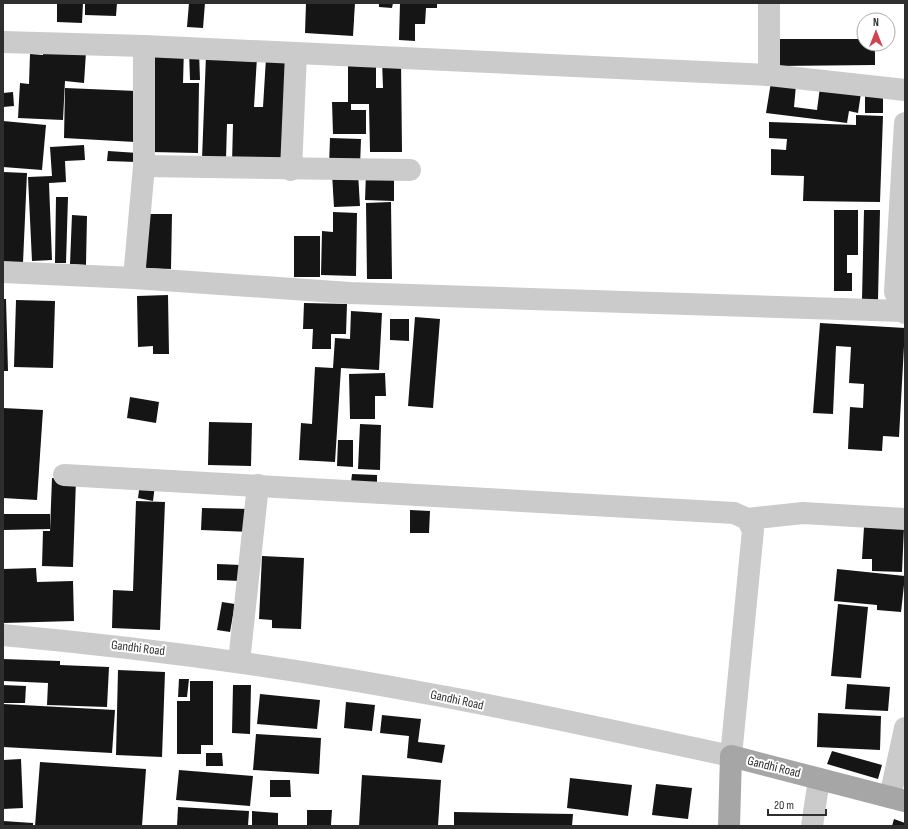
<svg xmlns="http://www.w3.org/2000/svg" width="908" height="829" font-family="'Sofia Sans Condensed',sans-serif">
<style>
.building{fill:#151515}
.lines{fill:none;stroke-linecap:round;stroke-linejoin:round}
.minor{stroke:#cbcbcb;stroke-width:22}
.major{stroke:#a6a6a6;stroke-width:22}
.labels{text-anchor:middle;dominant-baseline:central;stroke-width:4;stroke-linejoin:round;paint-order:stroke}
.street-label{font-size:13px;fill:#2e2e2e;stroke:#fff}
</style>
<rect width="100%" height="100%" fill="#fff"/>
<g class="building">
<polygon points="57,3 83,3 82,23 57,22"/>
<polygon points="85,3 117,3 116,16 85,15"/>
<polygon points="189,3 205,3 203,28 187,27"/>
<polygon points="306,3 355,3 353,36 305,33"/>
<polygon points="379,3 393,3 392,8 379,7"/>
<polygon points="400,3 437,3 437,8 426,8 425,24 415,24 415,41 399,40"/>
<polygon points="778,39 864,39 864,44 875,44 875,65 778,66"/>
<polygon points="152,48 184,48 183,83 199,83 198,153 151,152"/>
<polygon points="43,50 86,52 84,83 65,81 63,120 18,118 20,83 29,84 30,54 43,55"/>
<polygon points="189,51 199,51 200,80 190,80"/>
<polygon points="206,55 257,57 254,107 263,107 266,58 287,59 283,165 232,163 233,124 227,124 226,159 202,159"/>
<polygon points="382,60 401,60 402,152 370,152 369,104 351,104 351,110 366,110 366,134 333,134 332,102 348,102 348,62 376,61 376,88 383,88"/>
<polygon points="771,82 796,85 794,107 817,110 820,87 861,93 858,113 849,111 847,123 766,113"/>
<polygon points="65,88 137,91 135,142 64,138"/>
<polygon points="13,92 14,106 3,107 3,93"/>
<polygon points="883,93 883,113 865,113 865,94"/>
<polygon points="856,115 883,116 880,202 803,201 804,176 771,175 771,149 786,150 787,139 769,138 769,122 856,125"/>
<polygon points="3,121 46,125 42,170 3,167"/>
<polygon points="330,138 361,139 360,167 329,166"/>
<polygon points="84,145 85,160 65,161 66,182 49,183 52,260 32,261 28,177 52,176 50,147"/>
<polygon points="108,151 138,153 137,162 107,161"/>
<polygon points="3,172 27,173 23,263 3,262"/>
<polygon points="358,173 360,206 334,207 332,174"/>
<polygon points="366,173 394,173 394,201 365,200"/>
<polygon points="56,197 68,197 66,263 55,263"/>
<polygon points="391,202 392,279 367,279 366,203"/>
<polygon points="834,210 858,210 858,255 847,255 847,273 852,273 852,291 834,291"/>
<polygon points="864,210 880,210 878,300 862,300"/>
<polygon points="333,212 357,213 356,276 321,275 322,231 333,232"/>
<polygon points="144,214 172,214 171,269 144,268"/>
<polygon points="72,215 87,216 86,265 70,264"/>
<rect x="294" y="236" width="26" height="41"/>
<polygon points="168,295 169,354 153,354 153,346 138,347 137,296"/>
<polygon points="3,299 6,299 8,371 3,371"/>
<polygon points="16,300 55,301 53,368 14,367"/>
<polygon points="304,303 347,304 346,334 331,334 331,349 312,349 313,329 303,329"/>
<polygon points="351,311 382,313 379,370 341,368 335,462 299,460 301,423 312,424 315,367 333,368 335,338 350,339"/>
<polygon points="415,317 440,319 433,408 408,406"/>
<polygon points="390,319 409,319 409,341 390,340"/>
<polygon points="820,323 905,328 899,437 883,436 882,451 848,449 850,407 863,408 864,384 849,383 851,347 836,346 833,414 813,413"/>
<polygon points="385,373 386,396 375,396 375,419 350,419 349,374"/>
<polygon points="130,397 159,402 156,423 127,418"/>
<polygon points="3,408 43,410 37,500 3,498"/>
<polygon points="209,422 252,423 251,466 208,465"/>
<polygon points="360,424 381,425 380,470 358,469"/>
<polygon points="338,440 353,440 353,467 337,466"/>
<polygon points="352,474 377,475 377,484 351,483"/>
<polygon points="52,478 76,479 73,567 42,566 43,531 50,531"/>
<polygon points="140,483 155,485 153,501 138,498"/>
<polygon points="136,501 165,502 160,630 112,628 113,590 133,591"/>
<polygon points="202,508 251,509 251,532 201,530"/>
<polygon points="410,510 430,511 429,533 410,533"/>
<polygon points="3,514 50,514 50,529 3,530"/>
<polygon points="864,527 904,528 902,572 872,571 872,559 862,559"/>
<polygon points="262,556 304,558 301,629 272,628 272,620 259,619"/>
<polygon points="217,564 241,565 240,581 217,580"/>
<polygon points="36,568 37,582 73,581 74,621 3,623 3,569"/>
<polygon points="837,569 905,576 901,612 877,610 877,605 834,601"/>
<polygon points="222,602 235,604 230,632 217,630"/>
<polygon points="838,604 868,607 861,678 831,676"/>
<polygon points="3,659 60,661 60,665 109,667 107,707 47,705 48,683 3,681"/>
<polygon points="118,670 165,672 162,757 116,755"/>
<polygon points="179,679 189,679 187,697 178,697"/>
<polygon points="190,681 213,681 213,745 201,745 201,754 177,754 177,701 190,701"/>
<polygon points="847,684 890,687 888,711 845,709"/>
<polygon points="3,685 26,686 25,703 3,703"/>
<polygon points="233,685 251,685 250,734 232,733"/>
<polygon points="260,694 320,700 317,729 257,724"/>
<polygon points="346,702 375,705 372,731 344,728"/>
<polygon points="3,704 115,710 112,753 3,747"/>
<polygon points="818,713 881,716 880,750 817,747"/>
<polygon points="382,715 421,719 418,742 445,745 442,763 407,758 409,736 380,733"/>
<polygon points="256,734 321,738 319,774 253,770"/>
<polygon points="832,751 882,765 878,779 827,764"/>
<polygon points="206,753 222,753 223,766 206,766"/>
<polygon points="21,759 23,808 3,809 3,760"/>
<polygon points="40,762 146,769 142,826 35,826"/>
<polygon points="179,770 253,776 250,806 176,800"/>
<polygon points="362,775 441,780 438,826 359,826"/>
<polygon points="570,778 632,785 628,816 567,808"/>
<polygon points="270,780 290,780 291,797 270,797"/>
<polygon points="656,784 692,788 688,819 652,815"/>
<polygon points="178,807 249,811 248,826 177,826"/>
<polygon points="307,810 332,810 331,825 307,825"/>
<polygon points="252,811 278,813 278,826 252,826"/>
<polygon points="454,812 573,814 572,826 454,826"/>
<polygon points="894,819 905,823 905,826 892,826"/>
<polygon points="3,821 33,823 33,826 3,826"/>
</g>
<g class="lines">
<g class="minor">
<polyline points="769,3 769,75"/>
<polyline points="3,42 144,46 769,75 905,90"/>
<polyline points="905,123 895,292 905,313"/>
<polyline points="144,166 410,170"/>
<polyline points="291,170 296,53"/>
<polyline points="3,272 134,278 350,293 903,311"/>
<polyline points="134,278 144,166 144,46"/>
<polyline points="747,519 803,513 905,519"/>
<path d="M3,635C146,648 288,667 430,694C530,712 631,735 731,756L753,530L747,519L734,513L64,475"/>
<polyline points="239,662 258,485"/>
<polyline points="890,797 905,728"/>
<polyline points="812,826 819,779"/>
</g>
<polyline class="major" points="729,826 731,756 905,801"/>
</g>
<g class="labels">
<g class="street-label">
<text transform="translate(138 648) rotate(7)">Gandhi Road</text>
<text transform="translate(457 700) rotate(12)">Gandhi Road</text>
<text transform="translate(774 767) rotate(14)">Gandhi Road</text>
</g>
</g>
<rect width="908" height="829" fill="none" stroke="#2e2e2e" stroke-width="8"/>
<g transform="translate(876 32)"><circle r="19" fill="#ffffff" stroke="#ababab"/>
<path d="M0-3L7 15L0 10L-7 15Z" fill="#d0444f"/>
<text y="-6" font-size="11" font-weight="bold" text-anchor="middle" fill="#2e2e2e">N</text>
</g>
<path d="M768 809v6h58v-6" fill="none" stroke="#2e2e2e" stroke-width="2"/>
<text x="774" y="809" font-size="12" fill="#2e2e2e" stroke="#ffffff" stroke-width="3" paint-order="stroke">20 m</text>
</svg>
